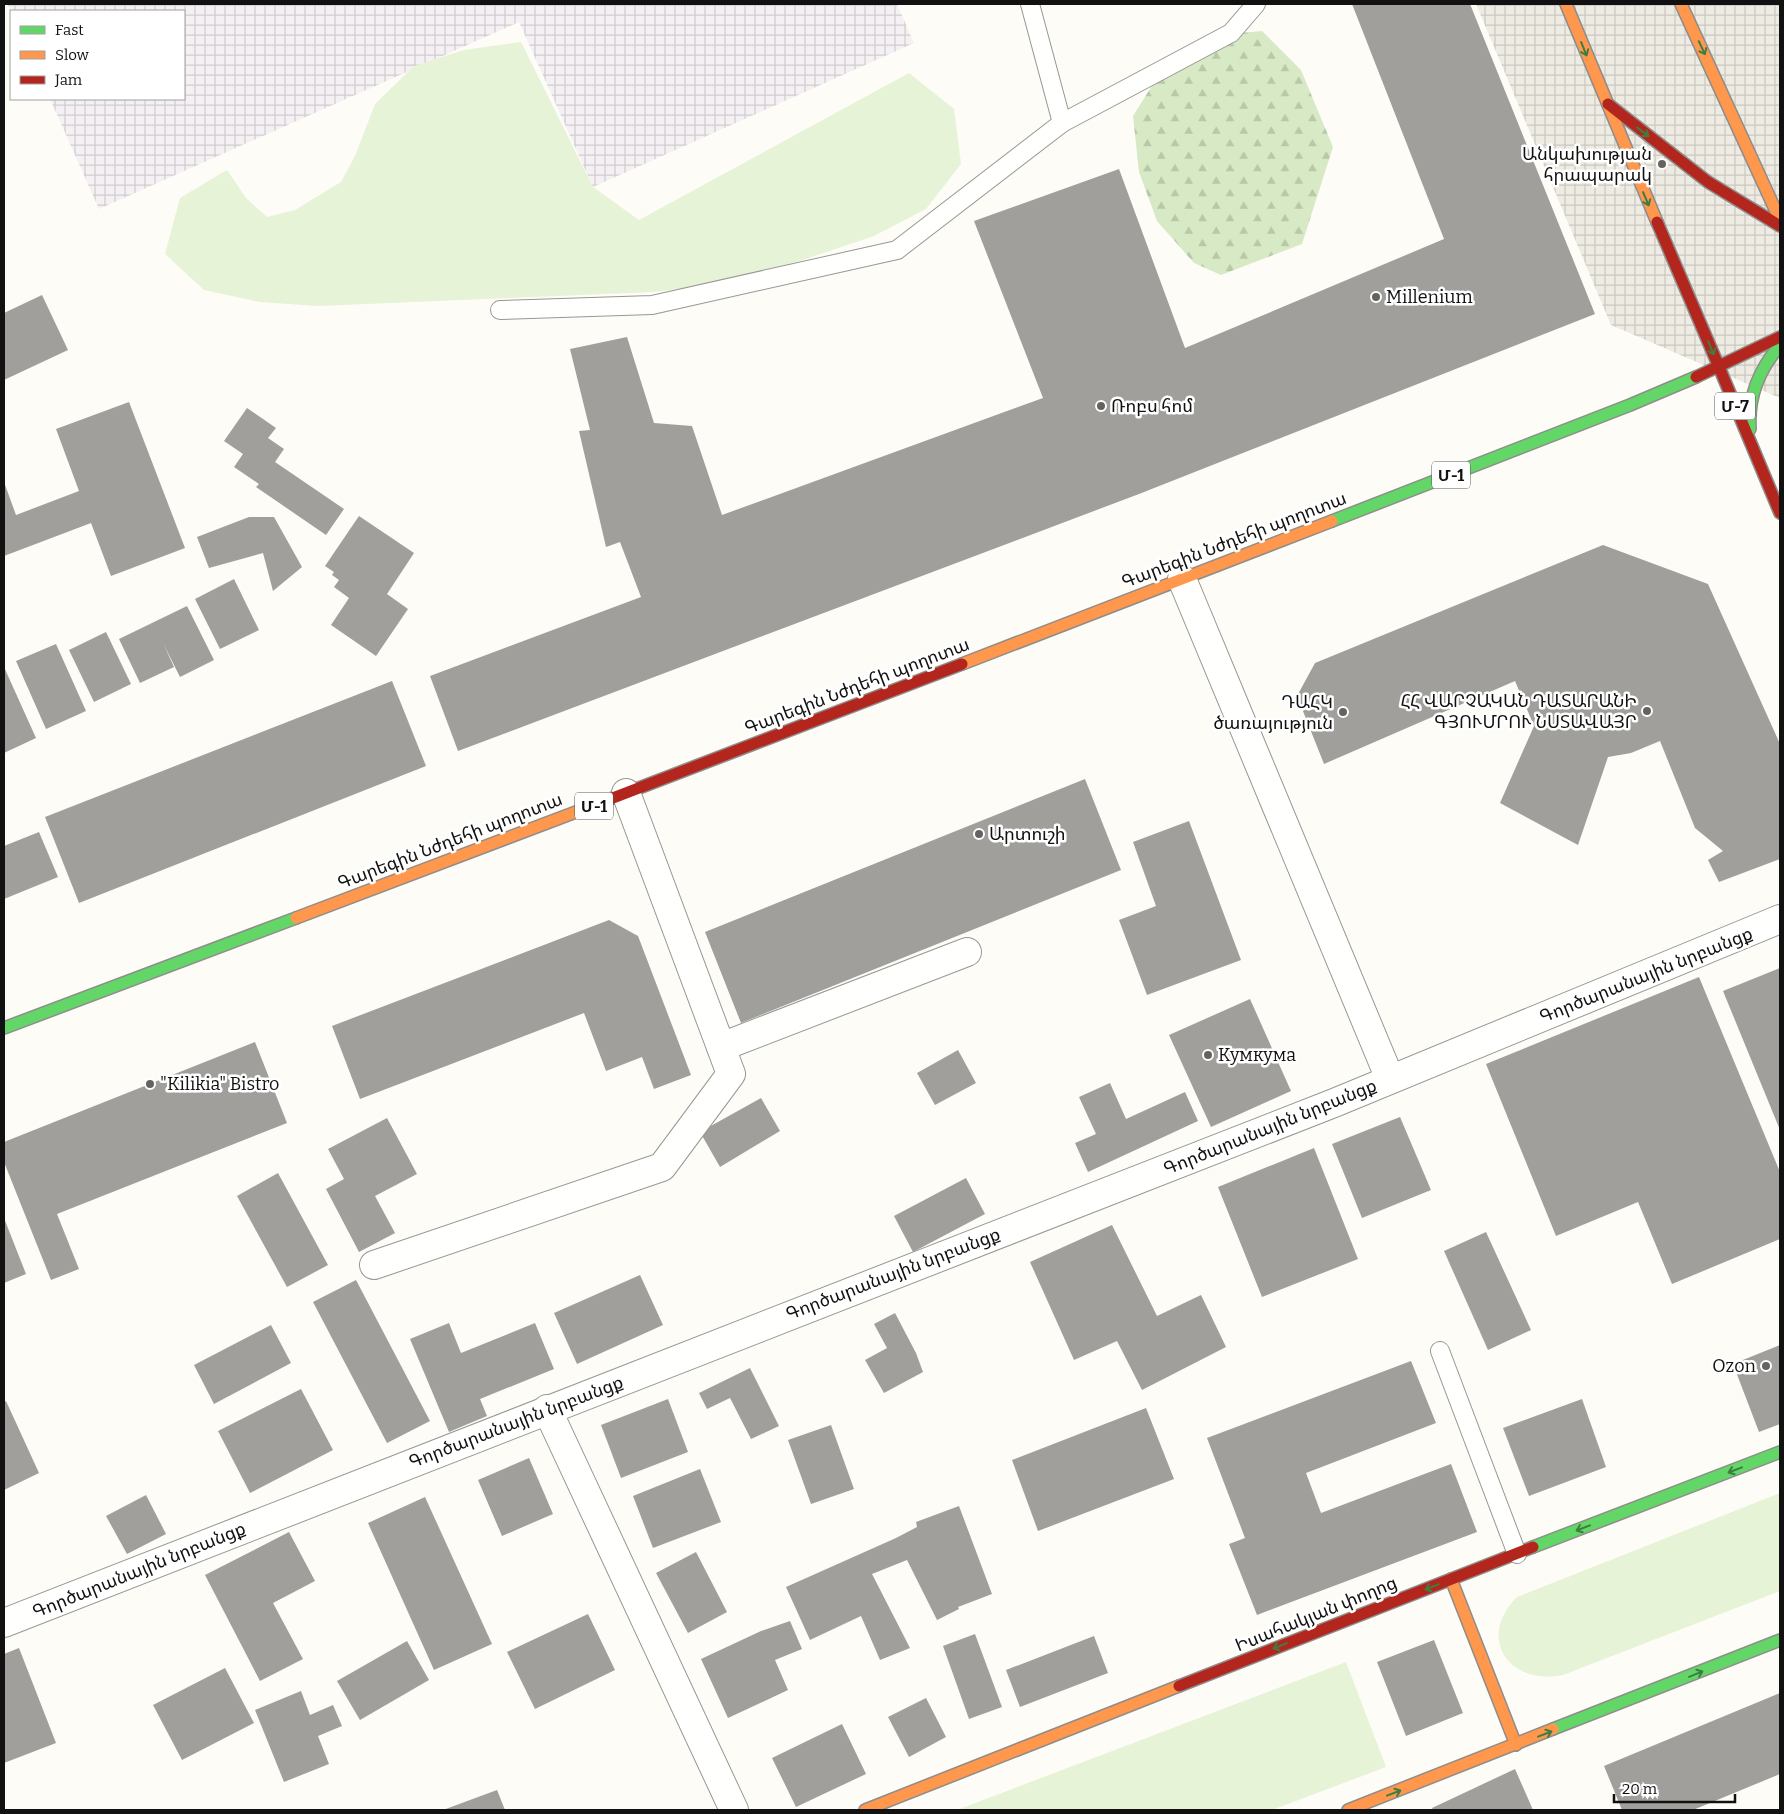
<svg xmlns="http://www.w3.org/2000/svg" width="1784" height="1814" font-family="Bitter,'Noto Sans Armenian',serif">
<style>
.industrial{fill:url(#industrial-grid)}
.green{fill:#e7f3d7}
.forest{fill:url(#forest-firs)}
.plaza{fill:url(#plaza-grid)}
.building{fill:#a19f9c}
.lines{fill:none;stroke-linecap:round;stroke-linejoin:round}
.lane-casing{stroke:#979795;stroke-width:20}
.street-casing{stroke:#979795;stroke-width:30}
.fast-casing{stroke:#8e8d8b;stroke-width:14}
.slow-casing{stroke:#8e8d8b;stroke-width:14}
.jam-casing{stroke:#8e8d8b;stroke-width:14}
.lane{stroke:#fffffe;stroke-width:18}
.street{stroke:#fffffe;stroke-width:28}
.fast{stroke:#63d668;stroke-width:11}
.slow{stroke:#ff974d;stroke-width:11}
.jam{stroke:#b3261e;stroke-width:11}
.oneway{stroke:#3e7d41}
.poi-dot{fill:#646362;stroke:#fff;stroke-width:2}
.labels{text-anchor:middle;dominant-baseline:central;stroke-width:5;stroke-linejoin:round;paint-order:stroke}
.shield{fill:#fff;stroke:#585858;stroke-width:1}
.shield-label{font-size:16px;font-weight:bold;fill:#111}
.poi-label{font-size:18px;fill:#111;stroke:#fff;text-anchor:start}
.street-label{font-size:18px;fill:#111;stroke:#fff}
</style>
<defs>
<pattern id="industrial-grid" width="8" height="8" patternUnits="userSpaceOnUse" patternTransform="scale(1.25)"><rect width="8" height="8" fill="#f5f0f3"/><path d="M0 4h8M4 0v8" fill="none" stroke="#d1cdcf"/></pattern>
<pattern id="forest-firs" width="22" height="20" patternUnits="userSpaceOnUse" patternTransform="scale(1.25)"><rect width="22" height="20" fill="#d8eac5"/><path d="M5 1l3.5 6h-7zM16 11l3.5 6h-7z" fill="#b8c8a8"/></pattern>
<pattern id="plaza-grid" width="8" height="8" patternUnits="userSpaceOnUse" patternTransform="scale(1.25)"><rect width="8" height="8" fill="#edebe2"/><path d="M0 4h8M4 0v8" fill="none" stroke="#cac8c1"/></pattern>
</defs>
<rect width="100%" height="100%" fill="#fdfcf7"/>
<polygon class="industrial" points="7,4 897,4 914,43 593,187 519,22 99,209 50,99 184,99 184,11 11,12"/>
<g class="green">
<polygon points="521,42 593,187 639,220 909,73 954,109 961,164 926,209 874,236 770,271 710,285 654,292 318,306 260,302 204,290 165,254 180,198 227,170 246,198 267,217 295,210 341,182 355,156 375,104 414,66 464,50"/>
<path d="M1780,1493V1591L1563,1675C1509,1686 1476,1638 1517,1597Z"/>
<polygon points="1346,1662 1386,1767 1272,1810 957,1810"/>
</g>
<polygon class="forest" points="1262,31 1301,70 1333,147 1302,244 1221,275 1194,263 1157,221 1139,172 1133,116 1163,68 1206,36"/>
<polygon class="plaza" points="1476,4 1780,4 1780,398 1611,325"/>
<g class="building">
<polygon points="1352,4 1470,4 1595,314 1139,494 458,751 430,676 641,597 620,542 606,547 579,431 590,430 570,349 627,337 654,423 692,426 722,515 1043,398 974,221 1119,169 1185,348 1444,239"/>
<polygon points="42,295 68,350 4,380 4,313"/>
<polygon points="129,402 185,548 111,576 91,523 4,556 4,482 16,515 79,491 56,429"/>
<polygon points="247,408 276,428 268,438 284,449 275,462 344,509 326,535 256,487 259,484 234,467 243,454 224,441"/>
<polygon points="359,516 414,553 387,594 408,609 376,656 331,625 349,598 334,587 339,580 332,575 334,572 325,566"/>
<polygon points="249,517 274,517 302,567 273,591 263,553 209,568 197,537"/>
<polygon points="1603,545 1708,584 1780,744 1780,859 1719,882 1708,860 1723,851 1695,828 1660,741 1631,753 1608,757 1578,845 1500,803 1534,726 1515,681 1324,764 1297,696 1315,663"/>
<polygon points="234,579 259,630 220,649 195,599"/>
<polygon points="187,606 214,660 180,677 163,643 174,667 140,683 119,639"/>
<polygon points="106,632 131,684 94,702 69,650"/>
<polygon points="56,644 86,711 46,729 16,661"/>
<polygon points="4,667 36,738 4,753"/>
<polygon points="392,681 426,766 79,903 45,817"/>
<polygon points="1085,779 1121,870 741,1023 705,932"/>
<polygon points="1189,821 1241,960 1147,995 1119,920 1156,906 1133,842"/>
<polygon points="39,832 58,877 4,899 4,846"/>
<polygon points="609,920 638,936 691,1075 654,1089 642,1057 606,1071 584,1013 360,1099 332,1026"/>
<polygon points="1780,968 1780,1130 1723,991"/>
<polygon points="1699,977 1780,1172 1780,1239 1672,1284 1638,1202 1556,1236 1486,1064"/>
<polygon points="1250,999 1291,1091 1211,1127 1169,1035"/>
<polygon points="255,1042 287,1123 57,1214 79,1269 51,1280 4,1162 4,1142"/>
<polygon points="958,1050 976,1083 935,1105 917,1073"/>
<polygon points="1110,1083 1126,1119 1185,1092 1198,1121 1088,1172 1075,1143 1096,1134 1079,1097"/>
<polygon points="761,1098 780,1131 720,1167 700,1132"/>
<polygon points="1400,1117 1431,1190 1362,1218 1332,1144"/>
<polygon points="387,1118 417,1174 375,1196 395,1233 359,1252 326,1189 344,1179 328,1149"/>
<polygon points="1314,1148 1358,1259 1262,1297 1218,1187"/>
<polygon points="278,1173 328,1265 287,1287 237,1196"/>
<polygon points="966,1178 985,1214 913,1252 894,1216"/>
<polygon points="4,1218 26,1274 4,1283"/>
<polygon points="1112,1225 1157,1316 1201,1295 1226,1347 1142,1390 1117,1341 1074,1360 1030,1262"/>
<polygon points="1486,1232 1531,1330 1488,1350 1444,1251"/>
<polygon points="640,1275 663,1325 577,1364 554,1313"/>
<polygon points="356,1280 430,1421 387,1443 313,1302"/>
<polygon points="895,1313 916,1353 923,1372 884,1393 865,1360 887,1348 874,1324"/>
<polygon points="449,1323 461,1353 535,1323 554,1369 480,1399 487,1416 449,1432 410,1339"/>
<polygon points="271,1325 291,1363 214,1404 194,1365"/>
<polygon points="1780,1345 1780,1424 1759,1432 1733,1364"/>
<polygon points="1411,1361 1436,1423 1306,1473 1321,1513 1451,1464 1477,1532 1257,1615 1229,1544 1245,1538 1207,1438"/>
<polygon points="750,1368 779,1426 751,1439 730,1398 707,1409 699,1393"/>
<polygon points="301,1389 333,1450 250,1493 218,1431"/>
<polygon points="668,1399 688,1452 621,1478 601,1425"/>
<polygon points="1582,1399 1606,1467 1529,1496 1503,1428"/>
<polygon points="6,1401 39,1473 4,1490 4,1402"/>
<polygon points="1146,1408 1174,1479 1038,1531 1012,1460"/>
<polygon points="831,1425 854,1489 811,1504 788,1440"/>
<polygon points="529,1458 553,1514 502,1536 478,1480"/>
<polygon points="700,1469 721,1522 653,1548 633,1496"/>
<polygon points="146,1495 166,1534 127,1554 106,1516"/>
<polygon points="425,1497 492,1644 434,1670 368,1523"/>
<polygon points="959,1506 992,1594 958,1607 959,1609 937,1620 907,1560 872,1574 910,1648 880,1660 861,1616 810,1640 786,1587 896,1538 917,1527 916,1522"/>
<polygon points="289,1532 315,1581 273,1603 303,1659 260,1681 205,1575"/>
<polygon points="696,1552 727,1612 688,1633 656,1573"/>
<polygon points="588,1614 615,1670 535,1709 507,1652"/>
<polygon points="790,1621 802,1649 775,1660 788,1690 728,1718 701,1659 761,1631"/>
<polygon points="975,1634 1002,1707 969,1719 943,1646"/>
<polygon points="1094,1636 1108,1673 1020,1707 1006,1670"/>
<polygon points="1434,1640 1463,1713 1406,1736 1377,1662"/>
<polygon points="407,1641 429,1680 360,1720 337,1681"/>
<polygon points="19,1648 56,1743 4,1763 4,1654"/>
<polygon points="225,1668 254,1723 182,1760 153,1705"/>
<polygon points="301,1691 310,1715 333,1705 342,1726 318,1736 329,1764 284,1782 255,1710"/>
<polygon points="1780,1693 1780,1774 1693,1810 1622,1810 1604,1766"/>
<polygon points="926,1698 946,1737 909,1757 888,1717"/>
<polygon points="842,1724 866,1774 796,1807 772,1758"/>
<polygon points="1515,1769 1533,1810 1433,1810 1432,1808"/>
<polygon points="497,1790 505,1810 443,1810"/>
</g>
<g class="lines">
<defs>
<g id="lane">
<polyline points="1062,123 1231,33 1256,4"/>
<polyline points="500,310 652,305 897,250 1062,123 1030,4"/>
<polyline points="1440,1351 1517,1554"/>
</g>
<g id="street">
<polyline points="1182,579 1390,1079"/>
<polyline points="721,1047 967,952"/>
<polyline points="374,1265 662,1167 731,1074 626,793"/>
<polyline points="547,1409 734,1810"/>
<polyline points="4,1623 1334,1103 1780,919"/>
</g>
<g id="fast">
<path d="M1750,429C1748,396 1759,370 1780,345"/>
<polyline points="1332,521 1630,405 1696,377"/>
<polyline points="4,1028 296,918"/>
<polyline points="1533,1547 1780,1452"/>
<polyline points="1553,1729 1780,1640"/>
</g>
<g id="slow">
<polyline points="1566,4 1657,222"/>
<polyline points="1681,4 1780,220"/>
<polyline points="962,664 1332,521"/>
<polyline points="296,918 605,801"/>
<polyline points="1451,1579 1516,1745"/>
<polyline points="865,1810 1179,1686"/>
<polyline points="1348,1810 1553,1729"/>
</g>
<g id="jam">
<polyline points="1608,104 1708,182 1780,226"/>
<polyline points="1657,222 1719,367"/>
<polyline points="1719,367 1780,513"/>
<polyline points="1696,377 1780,337"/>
<polyline points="605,801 962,664"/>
<polyline points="1179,1686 1533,1547"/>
</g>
</defs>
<use href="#lane" class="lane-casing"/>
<use href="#street" class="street-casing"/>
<use href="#fast" class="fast-casing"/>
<use href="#slow" class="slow-casing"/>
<use href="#jam" class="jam-casing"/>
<use href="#lane" class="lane"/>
<use href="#street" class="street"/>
<use href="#fast" class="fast"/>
<use href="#slow" class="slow"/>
<use href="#jam" class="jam"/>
</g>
<defs><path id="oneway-shaft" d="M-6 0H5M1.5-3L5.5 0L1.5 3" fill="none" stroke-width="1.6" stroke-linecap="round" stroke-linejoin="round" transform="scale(1.25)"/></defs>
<g class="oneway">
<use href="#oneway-shaft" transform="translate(1702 48) rotate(65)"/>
<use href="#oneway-shaft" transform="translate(1584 49) rotate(68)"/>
<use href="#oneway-shaft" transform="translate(1643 132) rotate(38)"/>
<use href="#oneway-shaft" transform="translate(1646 199) rotate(67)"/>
<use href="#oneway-shaft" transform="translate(1711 348) rotate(67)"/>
<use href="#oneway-shaft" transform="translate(1735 1470) rotate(159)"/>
<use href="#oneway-shaft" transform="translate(1583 1528) rotate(159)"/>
<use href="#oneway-shaft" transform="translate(1432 1587) rotate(158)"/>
<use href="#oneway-shaft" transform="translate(1280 1646) rotate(158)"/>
<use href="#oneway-shaft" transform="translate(1696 1674) rotate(-22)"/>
<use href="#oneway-shaft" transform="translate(1545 1734) rotate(-21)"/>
<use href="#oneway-shaft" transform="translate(1394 1793) rotate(-21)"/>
</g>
<g class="poi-dot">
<circle cx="1662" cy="164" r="5"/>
<circle cx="1376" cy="297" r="5"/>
<circle cx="1101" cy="406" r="5"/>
<circle cx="1647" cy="711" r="5"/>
<circle cx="1343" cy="712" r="5"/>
<circle cx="979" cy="834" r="5"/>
<circle cx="1208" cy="1055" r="5"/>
<circle cx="150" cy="1084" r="5"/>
<circle cx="1766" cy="1366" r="5"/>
</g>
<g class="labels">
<g class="shield">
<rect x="1715" y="392.5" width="40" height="27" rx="4"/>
<rect x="1432" y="461.5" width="38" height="27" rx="4"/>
<rect x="575" y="792.5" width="38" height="27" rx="4"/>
</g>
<g class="shield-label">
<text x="1735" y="406">Մ-7</text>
<text x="1451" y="475">Մ-1</text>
<text x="594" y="806">Մ-1</text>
</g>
<g class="poi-label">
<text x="1652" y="154" text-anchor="end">Անկախության<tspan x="1652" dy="21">հրապարակ</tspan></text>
<text x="1386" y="297">Millenium</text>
<text x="1111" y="406">Ռոբս հոմ</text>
<text x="1637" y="701" text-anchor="end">ՀՀ ՎԱՐՉԱԿԱՆ ԴԱՏԱՐԱՆԻ<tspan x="1637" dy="21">ԳՅՈՒՄՐՈՒ ՆՍՏԱՎԱՅՐ</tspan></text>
<text x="1333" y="702" text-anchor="end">ԴԱՀԿ<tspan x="1333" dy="21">ծառայություն</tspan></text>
<text x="989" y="834">Արտուշի</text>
<text x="1218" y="1055">Кумкума</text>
<text x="160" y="1084">"Kilikia" Bistro</text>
<text x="1756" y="1366" text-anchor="end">Ozon</text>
</g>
<g class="street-label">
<text transform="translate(1234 540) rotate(-21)">Գարեգին Նժդեհի պողոտա</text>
<text transform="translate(857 686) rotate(-21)">Գարեգին Նժդեհի պողոտա</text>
<text transform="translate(450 841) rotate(-21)">Գարեգին Նժդեհի պողոտա</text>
<text transform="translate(1646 975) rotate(-22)">Գործարանային նրբանցք</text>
<text transform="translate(1270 1127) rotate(-22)">Գործարանային նրբանցք</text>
<text transform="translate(893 1274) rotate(-21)">Գործարանային նրբանցք</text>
<text transform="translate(516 1422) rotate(-21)">Գործարանային նրբանցք</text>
<text transform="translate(139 1570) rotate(-22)">Գործարանային նրբանցք</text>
<text transform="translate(1316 1614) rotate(-22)">Իսահակյան փողոց</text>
</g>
</g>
<rect width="1784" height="1814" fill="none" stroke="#111111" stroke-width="10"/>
<rect x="10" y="10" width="175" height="90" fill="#ffffff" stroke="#a0a0a0"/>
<rect x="20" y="26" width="25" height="8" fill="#63d668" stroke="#a0a0a0"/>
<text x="55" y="35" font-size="15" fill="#111111">Fast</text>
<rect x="20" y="51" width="25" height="8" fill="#ff974d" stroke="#a0a0a0"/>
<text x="55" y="60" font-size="15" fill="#111111">Slow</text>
<rect x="20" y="76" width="25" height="8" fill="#b3261e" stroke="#a0a0a0"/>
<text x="55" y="85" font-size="15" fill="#111111">Jam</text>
<path d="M1614 1794v8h121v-8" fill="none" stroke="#111111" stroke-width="2.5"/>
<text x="1622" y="1794" font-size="15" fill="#111111" stroke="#ffffff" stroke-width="4" paint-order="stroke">20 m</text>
</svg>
